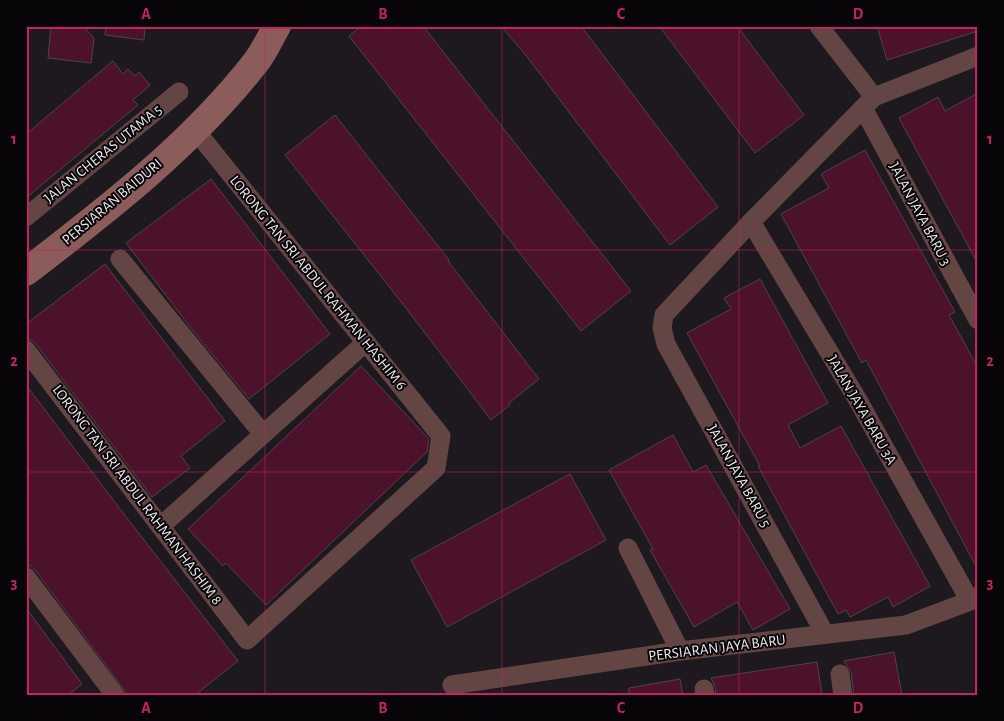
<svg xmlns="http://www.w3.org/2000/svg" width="1004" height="721" font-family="'Alegreya Sans',sans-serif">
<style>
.building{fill:#4d122b;stroke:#4d4446}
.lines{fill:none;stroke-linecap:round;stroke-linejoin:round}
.street{stroke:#634544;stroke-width:19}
.secondary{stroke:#8c5c5a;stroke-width:28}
.grid{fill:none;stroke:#c42262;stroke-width:1;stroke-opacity:0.55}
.labels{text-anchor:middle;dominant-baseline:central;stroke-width:4;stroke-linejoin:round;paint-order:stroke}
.street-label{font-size:15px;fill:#ece9ed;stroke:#070507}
.neatline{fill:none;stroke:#c42262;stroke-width:2}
.grid-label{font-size:16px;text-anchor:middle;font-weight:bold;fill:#c42262}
</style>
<rect width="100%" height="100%" fill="#1e191f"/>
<g class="building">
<polygon points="51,26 83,26 94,38 91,63 48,58"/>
<polygon points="106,26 145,26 144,40 105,35"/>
<polygon points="361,26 423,26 631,291 581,331 349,36"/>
<polygon points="501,26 581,26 718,207 670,245 528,58"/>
<polygon points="659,26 737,26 804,115 755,153"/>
<polygon points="877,26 978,26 978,31 887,60"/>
<polygon points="113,61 123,74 128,69 135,76 139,72 150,85 133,100 138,105 26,198 26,134"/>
<polygon points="978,93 978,264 899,118 938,97 945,111"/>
<polygon points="335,115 449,260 448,261 539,379 509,403 510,405 491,420 406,308 285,155"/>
<polygon points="865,150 955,312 949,315 978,368 978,570 866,360 862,363 781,214 829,188 821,174"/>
<polygon points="211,179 330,334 249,399 190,327 126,243"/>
<polygon points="105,264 225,421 181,456 190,468 152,497 35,343 26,337 26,324"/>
<polygon points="760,279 828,403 788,425 800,448 841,426 930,586 893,607 888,597 850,617 846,610 838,614 758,466 760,466 687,333 731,309 724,298"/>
<polygon points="361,366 429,439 427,452 266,605 226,563 223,566 188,529"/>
<polygon points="26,385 127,518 238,661 195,695 128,695 35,570 26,562"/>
<polygon points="673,435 693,472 706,465 790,609 753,630 737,602 694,627 650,550 653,549 609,470"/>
<polygon points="570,474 606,540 447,627 411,560"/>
<polygon points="26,608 82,684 68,695 26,695"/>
<polygon points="894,652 902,695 854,695 851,672 844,661"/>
<polygon points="817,662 822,695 716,695 715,687 711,678"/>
<polygon points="680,679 683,695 629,695 629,688"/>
</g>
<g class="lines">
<g class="street">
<polyline points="819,26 874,97"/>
<polyline points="863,108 978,320"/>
<polyline points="26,217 179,92"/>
<polyline points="751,222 859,402 970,601"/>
<polyline points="120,259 263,434"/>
<polyline points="26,350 247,640 436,468 441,436 196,131"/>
<polyline points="161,526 366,342"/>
<polyline points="628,548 680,651"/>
<polyline points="26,577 115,695"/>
<polyline points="825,634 666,344 662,328 664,315 751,222 874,97 978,56"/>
<polyline points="840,674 843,695"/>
<polyline points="452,685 680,651 906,625 970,601 978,596"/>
<polyline points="704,689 705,695"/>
</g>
<path class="secondary" d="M26,272C108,209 192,144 256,62C264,52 270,38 277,26"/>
</g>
<path class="grid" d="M265,26V695M502,26V695M739,26V695M26,250H978M26,472H978"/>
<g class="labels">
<g class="street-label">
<text transform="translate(103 154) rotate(-39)">JALAN CHERAS UTAMA 5</text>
<text transform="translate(112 202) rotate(-40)">PERSIARAN BAIDURI</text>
<text transform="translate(920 214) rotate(62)">JALAN JAYA BARU 3</text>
<text transform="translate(318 283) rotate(51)">LORONG TAN SRI ABDUL RAHMAN HASHIM 6</text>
<text transform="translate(862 410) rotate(60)">JALAN JAYA BARU 3A</text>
<text transform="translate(739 476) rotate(61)">JALAN JAYA BARU 5</text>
<text transform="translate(137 495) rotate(53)">LORONG TAN SRI ABDUL RAHMAN HASHIM 8</text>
<text transform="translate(717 648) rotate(-7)">PERSIARAN JAYA BARU</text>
</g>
</g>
<rect width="1004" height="721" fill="none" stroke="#070507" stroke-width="55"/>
<rect x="28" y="28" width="948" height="666" class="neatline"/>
<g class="grid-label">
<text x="146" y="19">A</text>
<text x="383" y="19">B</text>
<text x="621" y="19">C</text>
<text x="858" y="19">D</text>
<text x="14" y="144">1</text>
<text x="990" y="144">1</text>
<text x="14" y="366">2</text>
<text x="990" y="366">2</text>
<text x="14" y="588">3</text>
<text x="990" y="588">3</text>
<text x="146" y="713">A</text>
<text x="383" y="713">B</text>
<text x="621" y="713">C</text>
<text x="858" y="713">D</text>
</g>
</svg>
